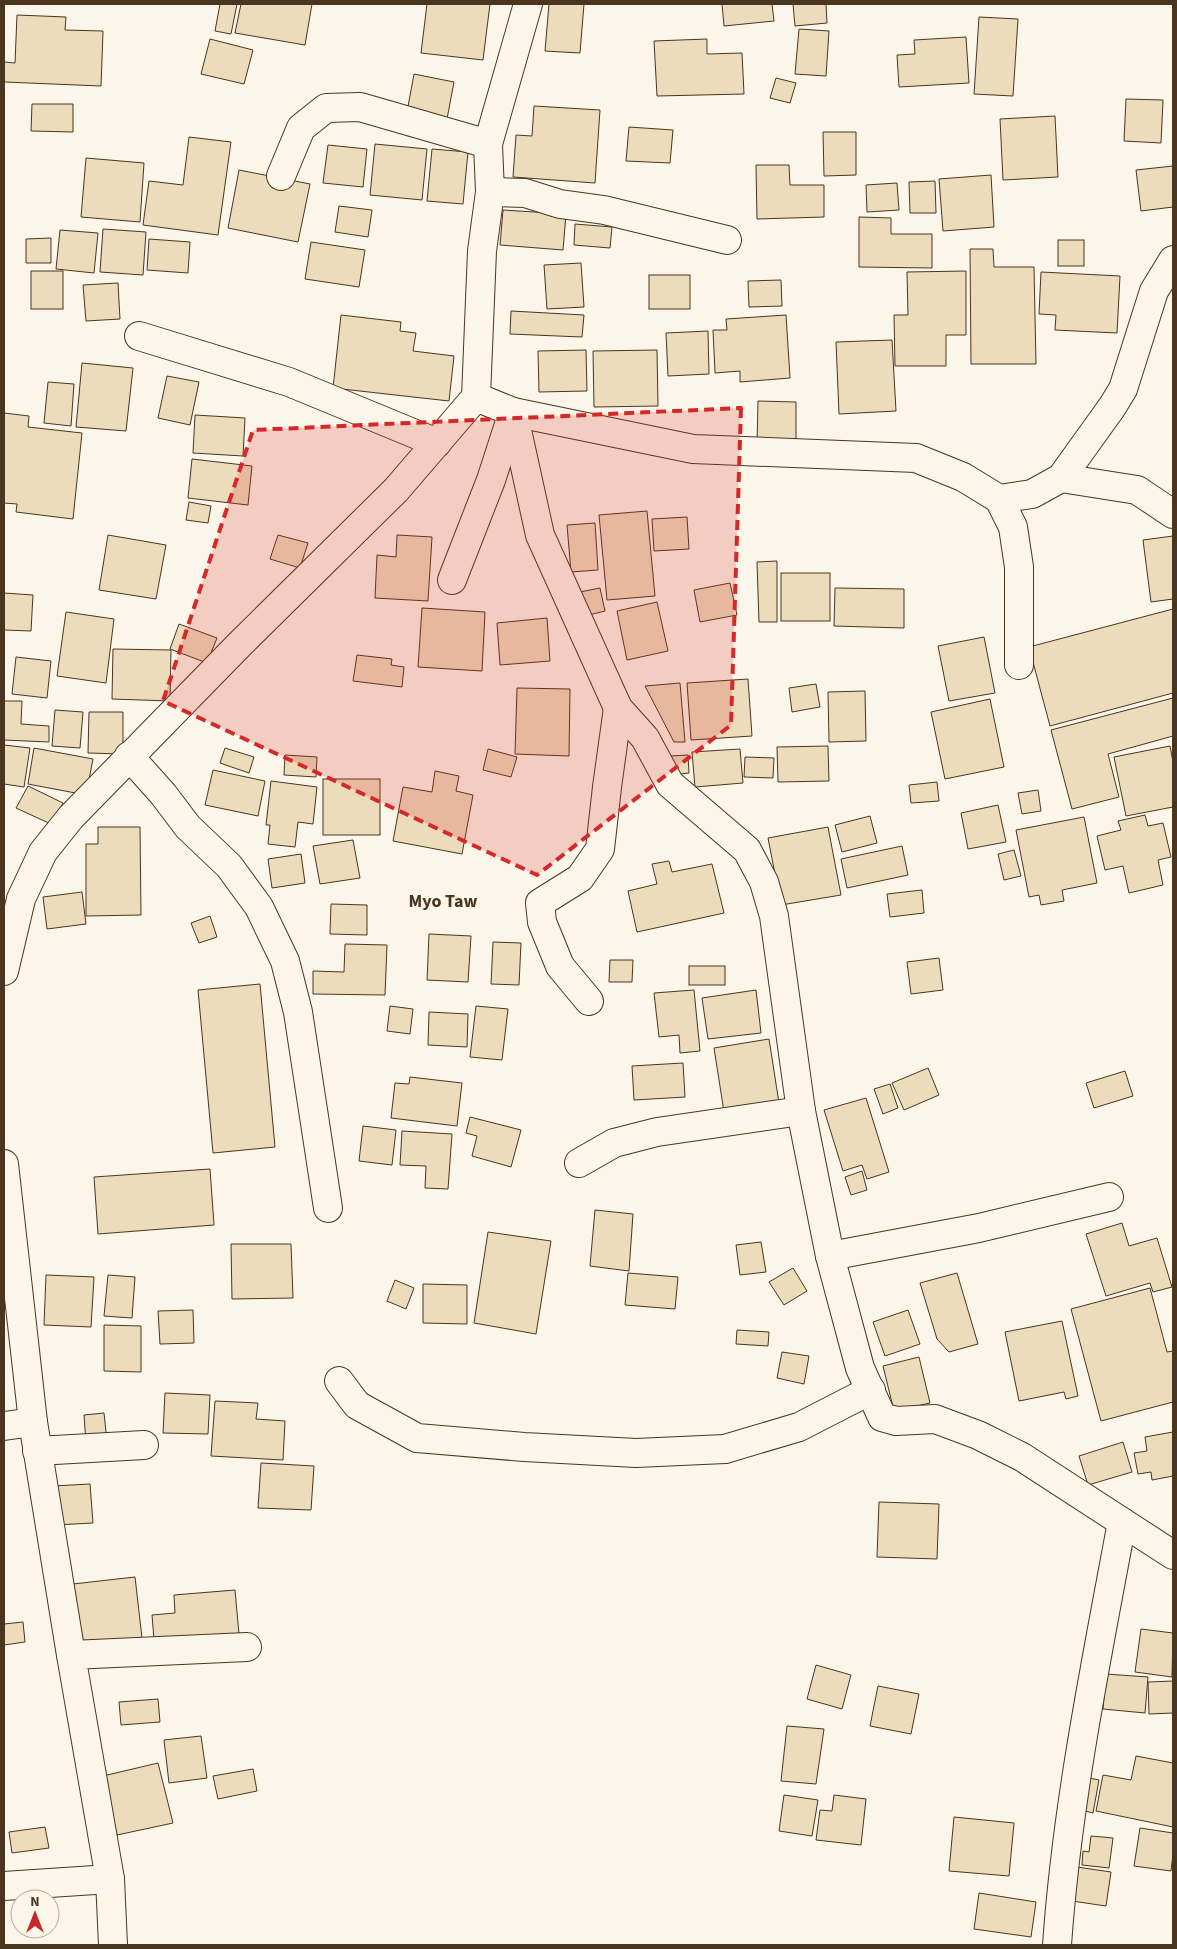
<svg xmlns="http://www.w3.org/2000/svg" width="1177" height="1949" font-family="'Source Sans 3',sans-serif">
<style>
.building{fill:#ecdcbc;stroke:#4a3520}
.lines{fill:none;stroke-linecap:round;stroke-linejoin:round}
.minor-casing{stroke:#4a3520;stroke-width:30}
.minor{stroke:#fbf6e9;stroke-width:28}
.marked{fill:#d62828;fill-opacity:0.2;stroke:#d62828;stroke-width:4;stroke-dasharray:10 6;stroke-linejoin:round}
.labels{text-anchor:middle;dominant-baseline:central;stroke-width:4;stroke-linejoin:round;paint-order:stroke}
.quarter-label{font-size:18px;font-weight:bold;fill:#4a3520;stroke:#fbf6e9}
</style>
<rect width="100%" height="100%" fill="#fbf6e9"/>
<g class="building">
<polygon points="220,4 237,4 231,34 215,31"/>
<polygon points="241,4 312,4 305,45 235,33"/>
<polygon points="427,4 490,4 483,60 421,53"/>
<polygon points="549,4 584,4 580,53 545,51"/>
<polygon points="722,4 772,4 774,21 724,26"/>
<polygon points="793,4 826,4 827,23 795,26"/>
<polygon points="17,15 66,17 65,30 103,31 101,86 4,82 4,62 15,63"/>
<polygon points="979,17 1018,19 1013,96 974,94"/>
<polygon points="799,29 829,31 826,76 795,74"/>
<polygon points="966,37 969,83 899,87 897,55 915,54 914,40"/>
<polygon points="210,39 253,50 244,84 201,74"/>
<polygon points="707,39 707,54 742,53 744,94 657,96 654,41"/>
<polygon points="414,74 454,82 447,119 407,112"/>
<polygon points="776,78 796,83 790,103 770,98"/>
<polygon points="1126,99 1163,100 1161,143 1124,141"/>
<polygon points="32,104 73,104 73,132 31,131"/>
<polygon points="534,106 600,110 595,183 513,177 516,135 532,136"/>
<polygon points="1055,116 1058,177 1003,180 1000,119"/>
<polygon points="629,127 673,130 670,163 626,161"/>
<polygon points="823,132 856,132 856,175 824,176"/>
<polygon points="189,137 231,142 218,235 143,225 149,181 183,185"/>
<polygon points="375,144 427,149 422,200 370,195"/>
<polygon points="328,145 367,149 363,187 323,183"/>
<polygon points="432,149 468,152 463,204 427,201"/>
<polygon points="86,158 144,163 140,222 81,217"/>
<polygon points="756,165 789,165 790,185 824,185 824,217 757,219"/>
<polygon points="1173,166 1173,207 1141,211 1136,170"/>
<polygon points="239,170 310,184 298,242 228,228"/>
<polygon points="991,175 994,227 943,231 939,179"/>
<polygon points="935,181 936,213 910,213 909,182"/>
<polygon points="897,183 899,210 867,212 866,185"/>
<polygon points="339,206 372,210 368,237 335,232"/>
<polygon points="503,210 566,214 563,250 500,245"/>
<polygon points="859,217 891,218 891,234 932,234 932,268 859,267"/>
<polygon points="575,224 612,227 610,248 574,245"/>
<polygon points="103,229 146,232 143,275 100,272"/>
<polygon points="60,230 98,233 94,273 56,269"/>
<polygon points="51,238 51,263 26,263 26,239"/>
<polygon points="149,239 190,242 188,273 147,270"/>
<rect x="1058" y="240" width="26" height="26"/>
<polygon points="311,242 365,250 359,287 305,279"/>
<polygon points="970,249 993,249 994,267 1034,267 1036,364 971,364"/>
<polygon points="581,263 584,307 547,309 544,265"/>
<rect x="31" y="271" width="32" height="38"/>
<polygon points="966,271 966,335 946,335 946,366 895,366 894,315 908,315 907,272"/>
<polygon points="1041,272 1120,276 1117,333 1055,330 1056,315 1039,314"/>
<rect x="649" y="275" width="41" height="34"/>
<polygon points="781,280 782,306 749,307 748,281"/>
<polygon points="118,283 120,319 86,321 83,285"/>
<polygon points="511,311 584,315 582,337 510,334"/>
<polygon points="341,315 401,322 400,331 416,333 413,351 454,356 449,401 333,388"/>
<polygon points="786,315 790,378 740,382 740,371 715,373 713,330 727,330 726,319"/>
<polygon points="708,331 709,374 668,376 666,333"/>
<polygon points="892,340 896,411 839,414 836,342"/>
<polygon points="586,350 587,391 539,392 538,351"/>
<polygon points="657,350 658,406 594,407 593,351"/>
<polygon points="82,363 133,368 126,431 76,427"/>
<polygon points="167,376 199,382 190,425 158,418"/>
<polygon points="48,382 74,384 71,426 44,423"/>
<polygon points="758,401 796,402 796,445 757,445"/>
<polygon points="4,413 29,416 28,427 82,433 73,519 16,512 17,504 4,503"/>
<polygon points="195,415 245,418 243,456 193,453"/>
<polygon points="192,459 252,466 248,505 188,498"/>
<polygon points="189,502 211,506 208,523 186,520"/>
<polygon points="647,511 655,596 607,600 599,515"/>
<polygon points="687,517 689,549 654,551 652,519"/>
<polygon points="595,523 598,570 571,572 567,525"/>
<polygon points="108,535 166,545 156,599 99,590"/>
<polygon points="278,535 308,543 300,568 270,559"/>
<polygon points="397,535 432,537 428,601 375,598 377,555 396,557"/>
<polygon points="1173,536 1173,599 1151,602 1143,540"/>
<polygon points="777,561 777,622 759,622 757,562"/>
<rect x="781" y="573" width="49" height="48"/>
<polygon points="730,583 737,615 700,622 694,590"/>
<polygon points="600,588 605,611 585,616 580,592"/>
<polygon points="835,588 904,589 904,628 834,626"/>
<polygon points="4,593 33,595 31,631 4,630"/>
<polygon points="657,602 668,651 627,660 617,611"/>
<polygon points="422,608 485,612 482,671 418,667"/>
<polygon points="1173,609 1173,693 1050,726 1029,647"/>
<polygon points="66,612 114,619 106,683 57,676"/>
<polygon points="547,618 550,661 500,665 497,623"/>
<polygon points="179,624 217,638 207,663 170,649"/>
<polygon points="984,637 995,693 949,701 938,646"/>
<polygon points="113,649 171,650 170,701 112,699"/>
<polygon points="357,655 392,659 391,665 404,667 402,687 353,681"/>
<polygon points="16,657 51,661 47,698 12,694"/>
<polygon points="748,679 752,736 691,740 687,683"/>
<polygon points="680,683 685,742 674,742 645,686"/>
<polygon points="816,684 820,707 792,712 789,688"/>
<polygon points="517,688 570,689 569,756 515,754"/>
<polygon points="865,691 866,741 829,742 828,692"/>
<polygon points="1173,698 1173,736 1108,754 1119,797 1072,809 1051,730"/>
<polygon points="990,699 1004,767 945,779 931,712"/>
<polygon points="4,701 22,701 21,724 49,726 49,742 4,740"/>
<polygon points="55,710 83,712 80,748 52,746"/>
<polygon points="89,712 123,712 123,754 88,753"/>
<polygon points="4,745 30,748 24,787 4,784"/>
<polygon points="828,746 829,781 778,782 777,747"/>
<polygon points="1170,746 1173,762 1173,807 1126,816 1114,757"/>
<polygon points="34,748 93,759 86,795 28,784"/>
<polygon points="225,748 254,757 249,773 220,763"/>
<polygon points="488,749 517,757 511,777 483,770"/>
<polygon points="740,749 743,783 695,787 692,752"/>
<polygon points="285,755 317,757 316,777 284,775"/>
<polygon points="688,755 689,773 671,775 670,756"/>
<polygon points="745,757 774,758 773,778 744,777"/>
<polygon points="213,770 265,781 258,816 205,805"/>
<polygon points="435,771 459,776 456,791 473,795 462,854 393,841 403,787 432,792"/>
<rect x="323" y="779" width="57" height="56"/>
<polygon points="271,781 317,787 313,824 298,822 295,847 268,844 270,825 266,825"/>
<polygon points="937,782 939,801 911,803 909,785"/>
<polygon points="28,786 63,803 53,825 16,808"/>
<polygon points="1038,790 1041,811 1022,814 1018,793"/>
<polygon points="998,805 1006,842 968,849 961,813"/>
<polygon points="1145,815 1148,826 1163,823 1171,857 1158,860 1163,885 1129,893 1123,866 1105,870 1097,836 1121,830 1118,821"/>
<polygon points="870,816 877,843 842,852 835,825"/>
<polygon points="1084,817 1097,883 1062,890 1064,901 1041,905 1039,895 1029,897 1016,830"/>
<polygon points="98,827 140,827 141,915 86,916 86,844 98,844"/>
<polygon points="828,827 841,895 781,905 768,838"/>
<polygon points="353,840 360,878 320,884 313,846"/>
<polygon points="902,846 908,875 847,888 841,859"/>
<polygon points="1014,850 1021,876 1004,880 998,854"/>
<polygon points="301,854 305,883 272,888 268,859"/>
<polygon points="669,861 672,872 712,864 724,913 637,932 628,891 657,884 652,864"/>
<polygon points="922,890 924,913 890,917 887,894"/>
<polygon points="82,892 86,924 47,929 43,897"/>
<polygon points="331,904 367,905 367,935 330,934"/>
<polygon points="210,916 217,937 199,943 191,923"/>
<polygon points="429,934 471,936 468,982 427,980"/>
<polygon points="493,942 521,943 519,985 491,984"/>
<polygon points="345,944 387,945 385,995 313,994 313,971 344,972"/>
<polygon points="939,958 943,990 911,994 907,962"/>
<polygon points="610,960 633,960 632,982 609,982"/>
<rect x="689" y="966" width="36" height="19"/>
<polygon points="260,984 275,1147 213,1153 198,990"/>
<polygon points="694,990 700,1051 680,1053 679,1035 659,1037 654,993"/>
<polygon points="756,990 761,1033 708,1039 702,998"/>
<polygon points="390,1006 413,1009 410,1034 387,1031"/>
<polygon points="476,1006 508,1009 502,1060 470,1057"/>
<polygon points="429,1012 468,1014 467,1047 428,1045"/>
<polygon points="769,1039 779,1103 724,1112 714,1048"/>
<polygon points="683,1063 685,1097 634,1100 632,1066"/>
<polygon points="928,1068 939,1095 904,1110 892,1083"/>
<polygon points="1125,1071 1133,1096 1094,1108 1086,1083"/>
<polygon points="410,1077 462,1083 457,1126 391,1118 395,1083 409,1084"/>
<polygon points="890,1084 898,1108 883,1114 874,1089"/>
<polygon points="866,1098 889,1172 867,1179 862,1165 843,1171 824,1110"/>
<polygon points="470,1117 521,1130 511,1167 472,1156 477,1136 466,1133"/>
<polygon points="363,1126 396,1130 392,1165 359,1161"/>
<polygon points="402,1131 452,1134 448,1189 425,1188 426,1166 400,1165"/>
<polygon points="210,1169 214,1225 98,1234 94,1177"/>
<polygon points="862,1171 867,1190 851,1195 845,1177"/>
<polygon points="595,1210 633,1214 629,1271 590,1266"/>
<polygon points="1122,1223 1129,1246 1157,1238 1172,1287 1153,1292 1150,1283 1106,1296 1086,1234"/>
<polygon points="488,1232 551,1241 536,1334 474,1323"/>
<polygon points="761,1242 766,1272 740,1275 736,1245"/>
<polygon points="231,1244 291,1244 293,1298 232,1299"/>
<polygon points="793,1268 807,1291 784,1305 769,1282"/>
<polygon points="628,1273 678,1277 675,1309 625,1305"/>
<polygon points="957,1273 978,1344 949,1352 937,1339 920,1283"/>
<polygon points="46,1275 94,1277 91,1327 44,1325"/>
<polygon points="108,1275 135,1277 132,1318 104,1316"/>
<polygon points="395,1280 414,1288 406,1309 387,1301"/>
<polygon points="423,1284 467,1285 467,1324 423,1323"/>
<polygon points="1150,1288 1167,1352 1173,1351 1173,1402 1101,1421 1071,1309"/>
<polygon points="193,1310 194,1343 160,1344 158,1311"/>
<polygon points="908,1310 920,1344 885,1356 873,1322"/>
<polygon points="1062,1321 1078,1396 1066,1399 1064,1392 1019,1401 1005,1332"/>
<polygon points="104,1325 141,1326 141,1372 104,1371"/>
<polygon points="737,1330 769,1332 768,1346 736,1344"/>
<polygon points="782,1352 809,1356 804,1384 777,1378"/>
<polygon points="919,1357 930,1403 894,1411 883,1366"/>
<polygon points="165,1393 210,1395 208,1434 163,1433"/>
<polygon points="215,1401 258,1403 256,1419 285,1421 283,1460 211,1456"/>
<polygon points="104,1413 107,1441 86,1443 84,1415"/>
<polygon points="1173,1432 1173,1476 1152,1480 1151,1472 1138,1474 1134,1453 1147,1451 1145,1437"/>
<polygon points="1123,1442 1132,1472 1088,1485 1079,1456"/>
<polygon points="261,1463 314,1466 311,1510 258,1508"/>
<polygon points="90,1484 93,1523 55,1525 53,1486"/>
<polygon points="879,1502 939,1504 937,1559 877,1557"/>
<polygon points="135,1577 142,1638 79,1644 73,1584"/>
<polygon points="235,1590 239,1634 154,1640 152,1615 175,1613 174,1595"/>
<polygon points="23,1622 25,1642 4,1645 4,1624"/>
<polygon points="1141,1629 1173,1633 1172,1677 1135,1672"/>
<polygon points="816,1665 851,1675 842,1709 807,1699"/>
<polygon points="1106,1674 1148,1677 1145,1713 1103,1709"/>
<polygon points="1173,1681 1173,1713 1149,1714 1148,1682"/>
<polygon points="878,1686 919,1694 911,1734 870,1726"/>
<polygon points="158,1699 160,1722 121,1725 119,1702"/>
<polygon points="787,1726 824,1729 816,1784 781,1781"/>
<polygon points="201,1736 207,1778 169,1783 164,1740"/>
<polygon points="1136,1756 1173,1763 1173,1827 1096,1811 1103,1775 1131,1780"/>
<polygon points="158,1763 173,1823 117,1835 103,1776"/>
<polygon points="253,1769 257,1791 218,1799 213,1776"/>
<polygon points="1084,1777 1099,1780 1093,1813 1077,1809"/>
<polygon points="784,1795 818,1800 812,1836 779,1831"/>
<polygon points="834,1795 866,1799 861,1845 816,1840 820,1810 832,1811"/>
<polygon points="954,1817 1014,1823 1009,1876 949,1871"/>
<polygon points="45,1827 49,1848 12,1853 9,1832"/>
<polygon points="1140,1828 1173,1833 1173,1854 1171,1871 1134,1866"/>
<polygon points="1091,1836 1113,1838 1109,1868 1082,1865 1083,1851 1089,1852"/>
<polygon points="1077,1867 1111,1872 1106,1906 1072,1901"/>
<polygon points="979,1893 1036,1902 1031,1937 974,1929"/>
</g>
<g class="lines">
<defs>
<g id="minor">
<polyline points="281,176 301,128 326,108 360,107 488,144"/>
<polyline points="490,192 525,193 560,204 604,210 727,240"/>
<polyline points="139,336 289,382 437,443"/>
<polyline points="476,397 513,412 540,535 618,708 645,738 670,784 747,850 764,882 774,916 801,1111 830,1256 860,1368 882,1417 896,1421 935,1419 978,1435 1022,1457 1173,1555"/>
<polyline points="1061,478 1137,490 1173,514"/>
<polyline points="999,499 1013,527 1019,567 1019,665"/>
<polyline points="452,580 491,480 513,412 693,449 916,458 963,477 999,499 1032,494 1061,478 1112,407 1123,389 1154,291 1173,260"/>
<polyline points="129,756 163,794 188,827 229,866 259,907 285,961 298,1012 328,1208"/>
<polyline points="4,971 21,899 43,852 71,817 239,645 396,490 476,397 482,251 490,192 488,144 528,4"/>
<polyline points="589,1001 560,966 542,922 540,903 580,878 600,849 607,787 618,708"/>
<polyline points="579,1163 614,1143 657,1132 801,1111"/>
<polyline points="4,1164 33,1422 71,1655"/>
<polyline points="830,1256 979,1228 1109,1197"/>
<polyline points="339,1381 357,1405 417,1438 524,1447 636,1453 725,1449 799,1427 871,1390"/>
<polyline points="4,1426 33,1422"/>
<polyline points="37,1451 144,1445"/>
<polyline points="4,1886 110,1879"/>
<polyline points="113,1945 110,1879 71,1655 247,1647"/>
<path d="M1057,1945C1067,1803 1096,1662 1122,1522"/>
</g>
</defs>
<use href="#minor" class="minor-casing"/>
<use href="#minor" class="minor"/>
</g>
<path class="marked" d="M741,408L731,725L537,875L163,701L253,430Z"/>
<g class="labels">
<g class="quarter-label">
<text x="443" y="901">Myo Taw</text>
</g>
</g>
<rect width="1177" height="1949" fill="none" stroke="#4a3520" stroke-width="10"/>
<g transform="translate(35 1914)"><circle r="24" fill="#fbf6e9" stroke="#b4a999"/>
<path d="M0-4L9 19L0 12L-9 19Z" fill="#c62828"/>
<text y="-8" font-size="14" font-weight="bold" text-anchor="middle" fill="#4a3520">N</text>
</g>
</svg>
